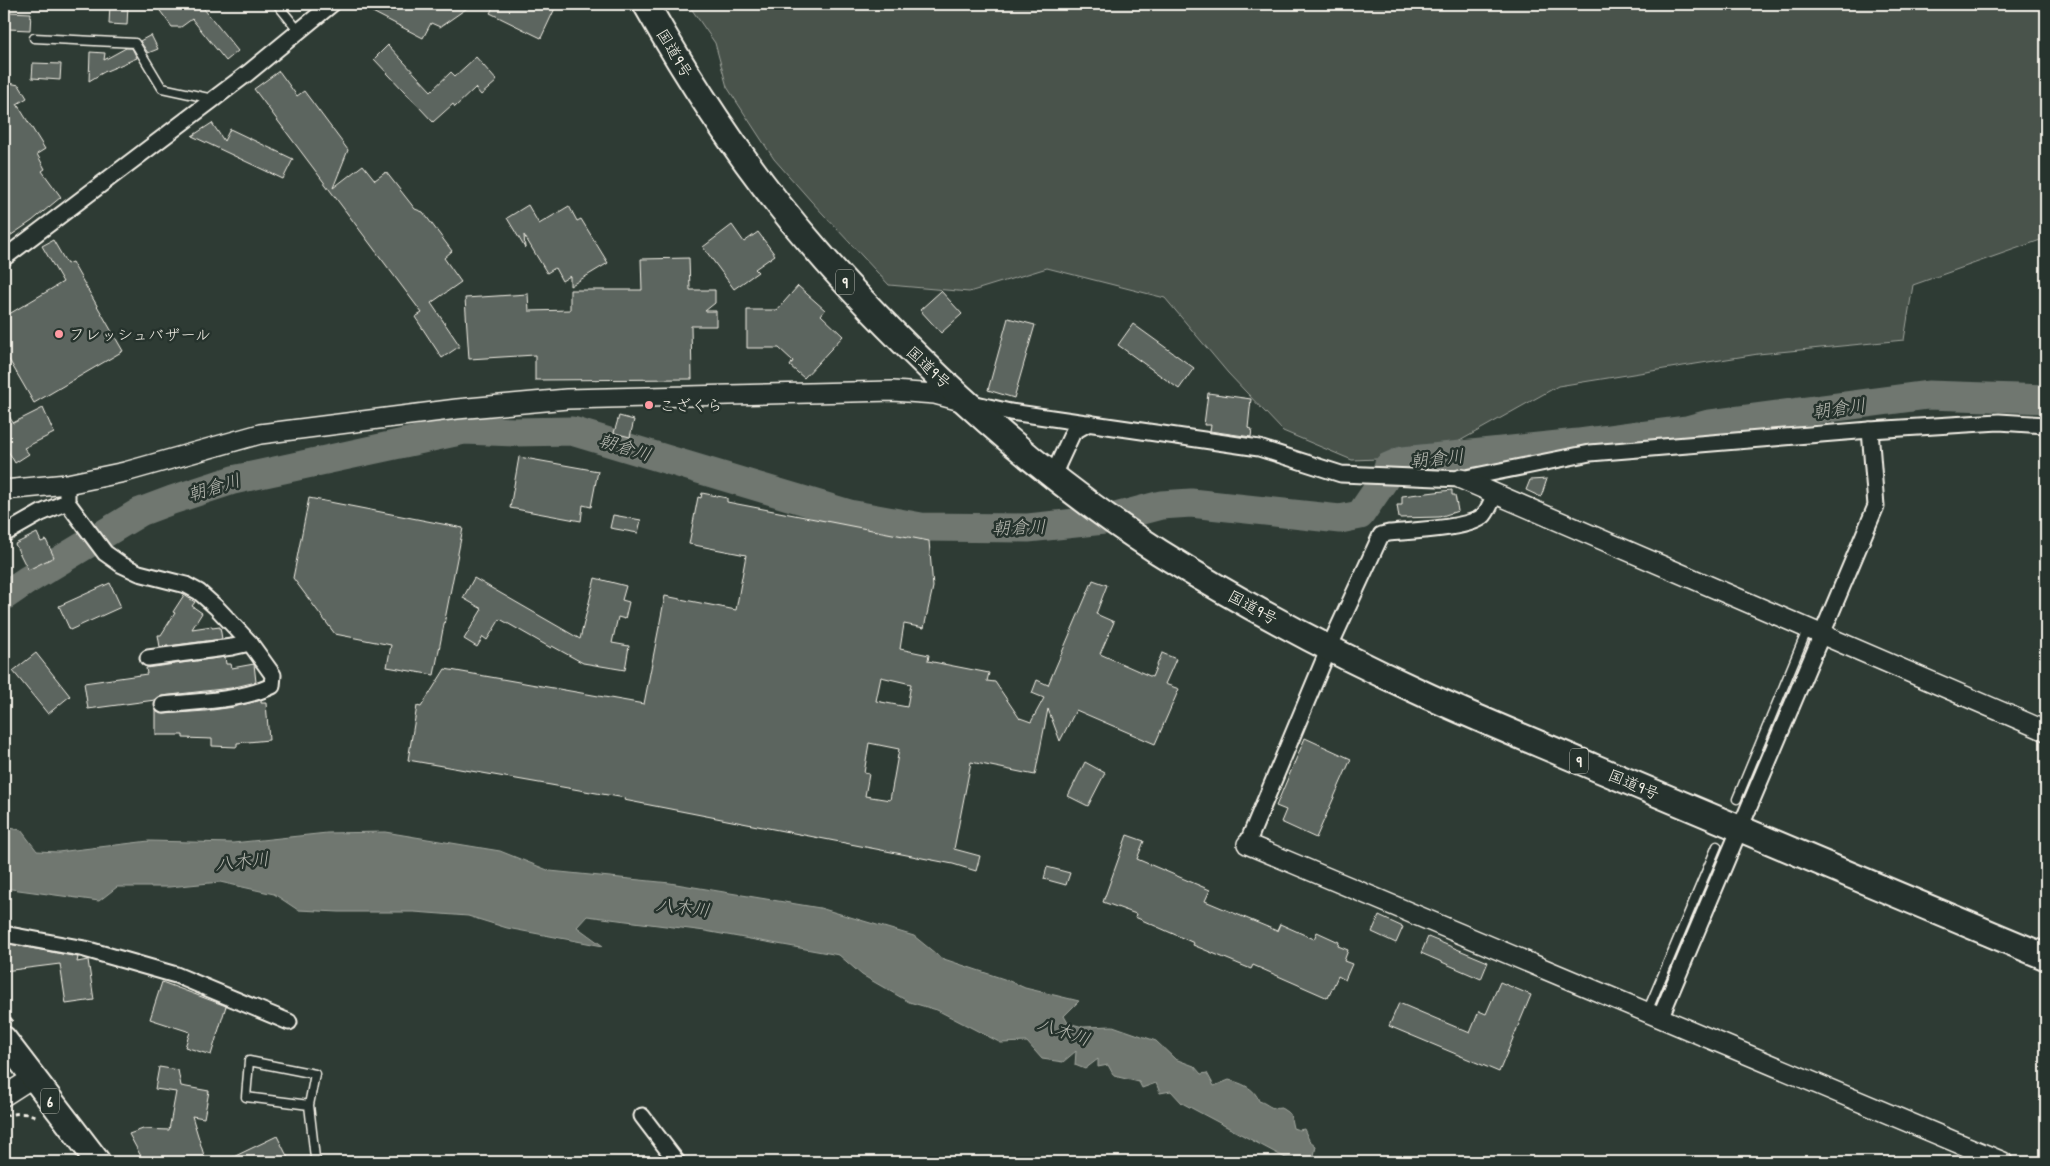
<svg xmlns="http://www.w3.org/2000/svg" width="2050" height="1166" font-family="'Patrick Hand','Klee One',sans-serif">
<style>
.green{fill:#48524c;stroke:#9ea29a}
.water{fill:#6f7770;stroke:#a4a8a0}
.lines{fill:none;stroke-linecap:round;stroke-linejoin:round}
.river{stroke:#6f7770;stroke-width:29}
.building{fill:#5c655e;stroke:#f4f1e8;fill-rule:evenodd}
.service-casing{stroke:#f4f1e8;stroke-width:11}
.minor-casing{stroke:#f4f1e8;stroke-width:19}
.tertiary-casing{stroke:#f4f1e8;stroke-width:22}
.primary-casing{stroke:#f4f1e8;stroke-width:28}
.trunk-casing{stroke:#f4f1e8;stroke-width:29}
.path{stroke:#f4f1e8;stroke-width:3;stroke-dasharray:5 4;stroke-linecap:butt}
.service{stroke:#26332d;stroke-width:8}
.minor{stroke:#26332d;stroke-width:15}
.tertiary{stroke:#26332d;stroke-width:19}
.primary{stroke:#26332d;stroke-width:24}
.trunk{stroke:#26332d;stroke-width:25}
.poi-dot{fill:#ff9aa2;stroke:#26332d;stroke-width:2}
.labels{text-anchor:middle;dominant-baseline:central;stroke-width:5;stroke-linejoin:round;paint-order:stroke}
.shield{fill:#26332d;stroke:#b6b8b0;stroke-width:1}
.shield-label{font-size:15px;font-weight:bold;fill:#f4f1e8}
.street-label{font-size:16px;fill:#f4f1e8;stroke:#26332d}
.poi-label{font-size:16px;fill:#f4f1e8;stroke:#26332d;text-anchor:start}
.water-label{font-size:18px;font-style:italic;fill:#b8bab2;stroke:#26332d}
</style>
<rect width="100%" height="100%" fill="#2e3b34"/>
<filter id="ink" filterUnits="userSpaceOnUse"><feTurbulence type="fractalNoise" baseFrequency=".02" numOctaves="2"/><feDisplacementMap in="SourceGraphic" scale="10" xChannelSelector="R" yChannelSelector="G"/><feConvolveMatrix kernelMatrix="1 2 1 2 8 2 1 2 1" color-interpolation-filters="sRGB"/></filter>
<g filter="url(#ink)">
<polygon class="green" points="688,4 2046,4 2046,238 1913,285 1904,340 1758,354 1558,386 1431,457 1352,460 1283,431 1228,373 1165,298 1047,268 969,292 889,285 811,201 774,159 727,87 715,43"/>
<path class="water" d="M4,827L21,830L37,851L58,852L149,841L233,843L327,833L385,832L500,851L550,871L670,883L820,908L914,936L941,958L1007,980L1025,988L1079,1001L1064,1016L1068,1023L1083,1027L1113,1026L1156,1041L1175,1059L1194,1066L1201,1074L1207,1073L1214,1086L1229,1080C1241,1083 1255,1088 1259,1101C1269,1104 1270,1110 1281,1108L1290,1114L1293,1128L1299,1130L1304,1129L1309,1140L1316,1146L1314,1156L1327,1162H1293L1182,1103L1171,1091L1160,1093L1156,1083L1142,1088L1139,1082L1114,1076L1108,1065L1098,1067V1059L1085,1069L1075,1065L1076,1051L1063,1062L1042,1059L1027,1042L1001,1043L937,1010L909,1002L862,975L839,955L705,931L587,916L577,927L603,946L507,928L468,916L414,912H339L298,910L274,894L220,882L169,887H117L99,901L4,888Z"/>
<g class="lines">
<polyline class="river" points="4,596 26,581 140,512 172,500 233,480 464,430 515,432 572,431 849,514 921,527 1028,528 1104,520 1161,505 1191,503 1340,519 1360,515 1384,480 1388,467 1402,461 1578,443 1637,435 1640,436 1687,430 1709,424 1928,395 2046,399"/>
</g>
<g class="building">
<polygon points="110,4 128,5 127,25 109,24"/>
<polygon points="155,4 200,4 238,51 226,61 192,19 181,27 172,27"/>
<polygon points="357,4 473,4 440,27 431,23 423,38"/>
<polygon points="495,4 557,4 541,38 490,13"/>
<polygon points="9,12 31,13 30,30 8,29"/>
<polygon points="151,35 158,49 148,53 140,41"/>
<polygon points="388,45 431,91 451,72 455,76 476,57 497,81 481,95 475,88 455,107 453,104 433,122 374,59"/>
<polygon points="126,48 132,48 137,58 104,72 89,81 90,52 105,53 104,60"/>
<polygon points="33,63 61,64 60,80 32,78"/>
<polygon points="279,71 297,96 304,91 348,150 333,188 363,165 375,180 386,172 415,209 423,212 452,251 444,258 461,282 431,303 460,346 442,358 415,317 422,313 254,89"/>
<polygon points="4,82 19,85 27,98 17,104 45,149 37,154 45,169 42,171 61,197 32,221 4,240"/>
<polygon points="212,123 224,141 230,129 293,159 283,179 192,136"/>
<polygon points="528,205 539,224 569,206 577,221 581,219 608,263 570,286 570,276 562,281 555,268 547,273 524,235 525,248 507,218"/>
<polygon points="732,225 744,242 758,232 775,255 755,269 758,272 734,289 703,247"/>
<polygon points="53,240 67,264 72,262 123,351 34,403 4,351 4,317 63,282 42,246"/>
<polygon points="689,258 690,290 715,290 715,303 705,311 716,311 716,326 691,326 692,379 535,380 535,355 469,359 465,298 528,294 529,311 570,310 570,290 642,290 641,259"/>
<polygon points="798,286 825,310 821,315 843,336 804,378 790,366 793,361 779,348 747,348 747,310 777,310"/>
<polygon points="941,291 962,314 941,333 920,310"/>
<polygon points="1008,318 1035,325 1014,398 988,390"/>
<polygon points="1133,324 1194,368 1179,389 1118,345"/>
<polygon points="1208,393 1251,399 1248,428 1252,429 1251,437 1210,431 1211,425 1204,425"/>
<polygon points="4,407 13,423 43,408 54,433 24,448 29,454 15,463 4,444"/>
<polygon points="619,416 634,420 630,437 614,433"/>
<polygon points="519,457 598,471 591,507 583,505 581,521 510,508"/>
<polygon points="1547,479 1541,497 1526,490 1530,480"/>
<polygon points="1452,490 1452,495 1455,495 1458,511 1439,517 1399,518 1397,505 1402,505 1402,496"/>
<path d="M702,493L727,498V502L929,541L933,587L924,628L904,624L900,649L929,655L928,661L989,673L987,681L995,682L1020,719V718L1031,722L1044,698L1032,693L1037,680L1048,685L1093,580L1107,585L1096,614L1114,622L1100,654L1152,677L1162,653L1176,659L1165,684L1179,689L1155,744L1076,710L1060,741L1048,709L1035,775L971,762L954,849L980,856L976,871L953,864L624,800L625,798L408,760L417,706L421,707L445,669L644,704L665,596L736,610L746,555L689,544L698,497L701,498ZM881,677L911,684L907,707L876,701ZM869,743L899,749L890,800L865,796L869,774L864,773Z"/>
<polygon points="309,498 463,528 434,675 387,667 391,645 335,634 293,578"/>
<polygon points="613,515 641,520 638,533 610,528"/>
<polygon points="37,533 41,542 46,540 54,557 28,570 15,544"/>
<polygon points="474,578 580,639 595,578 626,586 622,600 629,602 625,619 618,617 612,643 629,646 625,670 583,663 552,646 551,648 500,619 487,640 483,637 477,647 464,639 482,609 463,598"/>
<polygon points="110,583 121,607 70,630 59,606"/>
<polygon points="184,595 195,602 192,606 202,613 192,629 212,626 212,628 220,627 222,639 160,647 158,635 161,635 175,613 173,612"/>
<polygon points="36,653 70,696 48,714 13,671"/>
<polygon points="225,657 226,664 231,664 232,668 254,664 256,682 231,688 162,696 155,700 88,709 84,683 147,674 146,668"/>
<polygon points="261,700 261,703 266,703 269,740 237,743 237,747 212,746 212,739 183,738 183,735 156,735 156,711 164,714 205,711 234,707"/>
<polygon points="1305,738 1351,759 1316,838 1281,822 1286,810 1276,806"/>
<polygon points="1085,762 1105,773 1088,806 1068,796"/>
<polygon points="1127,835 1144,841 1137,859 1210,890 1205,901 1277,931 1280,924 1314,939 1317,932 1339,942 1338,946 1348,950 1344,961 1352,964 1345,980 1338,976 1328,998 1253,965 1251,969 1193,945 1194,943 1135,917 1136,914 1103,902"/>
<polygon points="1047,867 1070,873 1066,885 1044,879"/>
<polygon points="1379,916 1403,927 1396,943 1372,932"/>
<polygon points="1428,937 1488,962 1481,979 1421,953"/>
<polygon points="4,943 78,957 77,962 88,960 94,1000 66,1004 60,964 4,971"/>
<polygon points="162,982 226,1006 211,1055 185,1047 190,1032 150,1019"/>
<polygon points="1500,982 1531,995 1499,1072 1389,1026 1399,1003 1470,1033 1479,1011 1486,1014"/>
<polygon points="159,1067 178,1070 181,1086 209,1091 204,1118 192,1116 206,1162 144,1162 129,1134 143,1129 169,1130 176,1092 155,1089"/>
<polygon points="277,1136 290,1162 223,1162"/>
</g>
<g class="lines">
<defs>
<g id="service">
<polyline points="277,4 299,31"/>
<polyline points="34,38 135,43 162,88 213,99"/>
<polyline points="1737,799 1808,628"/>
<polyline points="1647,1012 1717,846"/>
<polyline points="309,1105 246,1097 249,1061 315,1074 309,1105 315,1158 317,1162"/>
</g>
<g id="minor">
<polyline points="4,258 248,73 332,4"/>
<polyline points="972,403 1010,412 1259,448 1341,474 1461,479 1590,453 1870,430 1999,422 2046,425"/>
<polyline points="1053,475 1073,432 1089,423"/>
<path d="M67,484V502L105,553L122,565L139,573L186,585L199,592L217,608L250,643L273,675L272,686C239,701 199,701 163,705"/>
<polyline points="4,534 41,513 67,502"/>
<polyline points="148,658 232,647 250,643"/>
<path d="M1247,844L1329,648L1381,535L1389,533C1409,531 1472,529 1484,515C1489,509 1492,500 1495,494"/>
<polyline points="4,934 85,949 176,975 289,1022"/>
<polyline points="1660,1018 1876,506 1870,430"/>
<polyline points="642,1116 677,1162"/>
</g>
<g id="tertiary">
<polyline points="1461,479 2046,731"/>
<polyline points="4,490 67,484 125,472 260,434 457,409 567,399 893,391 935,394 965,402"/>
<polyline points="1247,844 2003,1162"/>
<polyline points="4,1096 32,1078"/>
</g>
<polyline id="primary" points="4,1039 98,1162"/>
<path id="trunk" d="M646,4C694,89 749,173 814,247C854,294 897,337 941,379C1008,442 1081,502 1159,552C1245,606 1336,654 1428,696C1483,721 1540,744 1596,768C1746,832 1896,894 2046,957"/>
</defs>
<use href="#service" class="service-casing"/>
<use href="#minor" class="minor-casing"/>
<use href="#tertiary" class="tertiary-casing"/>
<use href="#primary" class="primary-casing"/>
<use href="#trunk" class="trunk-casing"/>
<g class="path">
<polyline points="4,1010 13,1022"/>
<path d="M4,1116C16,1113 26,1112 38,1117"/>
</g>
<use href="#service" class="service"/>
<use href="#minor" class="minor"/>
<use href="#tertiary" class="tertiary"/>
<use href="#primary" class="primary"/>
<use href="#trunk" class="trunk"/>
</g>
</g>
<g class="poi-dot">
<circle cx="59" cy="334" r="5"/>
<circle cx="649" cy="405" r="5"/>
</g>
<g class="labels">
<g class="shield">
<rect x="836" y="269.5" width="18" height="25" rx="4"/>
<rect x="1570" y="748.5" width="18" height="25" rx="4"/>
<rect x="41" y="1088.5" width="18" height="25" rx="4"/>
</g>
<g class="shield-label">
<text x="845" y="282">9</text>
<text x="1579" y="761">9</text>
<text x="50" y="1101">6</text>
</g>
<g class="street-label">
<text transform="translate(675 53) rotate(59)">国道9号</text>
<text transform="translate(929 367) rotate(43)">国道9号</text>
<text transform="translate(1253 607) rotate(29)">国道9号</text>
<text transform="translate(1634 784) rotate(23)">国道9号</text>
</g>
<g class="poi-label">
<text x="69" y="334">フレッシュバザール</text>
<text x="659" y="405">こざくら</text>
</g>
<g class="water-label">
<text transform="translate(1839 408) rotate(-8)">朝倉川</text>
<text transform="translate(625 447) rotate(17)">朝倉川</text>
<text transform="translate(1437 458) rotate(-6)">朝倉川</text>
<text transform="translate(214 487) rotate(-17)">朝倉川</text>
<text transform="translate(1019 527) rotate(-2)">朝倉川</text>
<text transform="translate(242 861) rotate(-6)">八木川</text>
<text transform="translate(683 907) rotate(7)">八木川</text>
<text transform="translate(1064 1031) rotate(19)">八木川</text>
</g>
</g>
<rect width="2050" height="1166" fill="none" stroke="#26332d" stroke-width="20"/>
<rect x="10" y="10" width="2030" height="1146" fill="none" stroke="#f4f1e8" stroke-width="2" filter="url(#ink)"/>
</svg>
